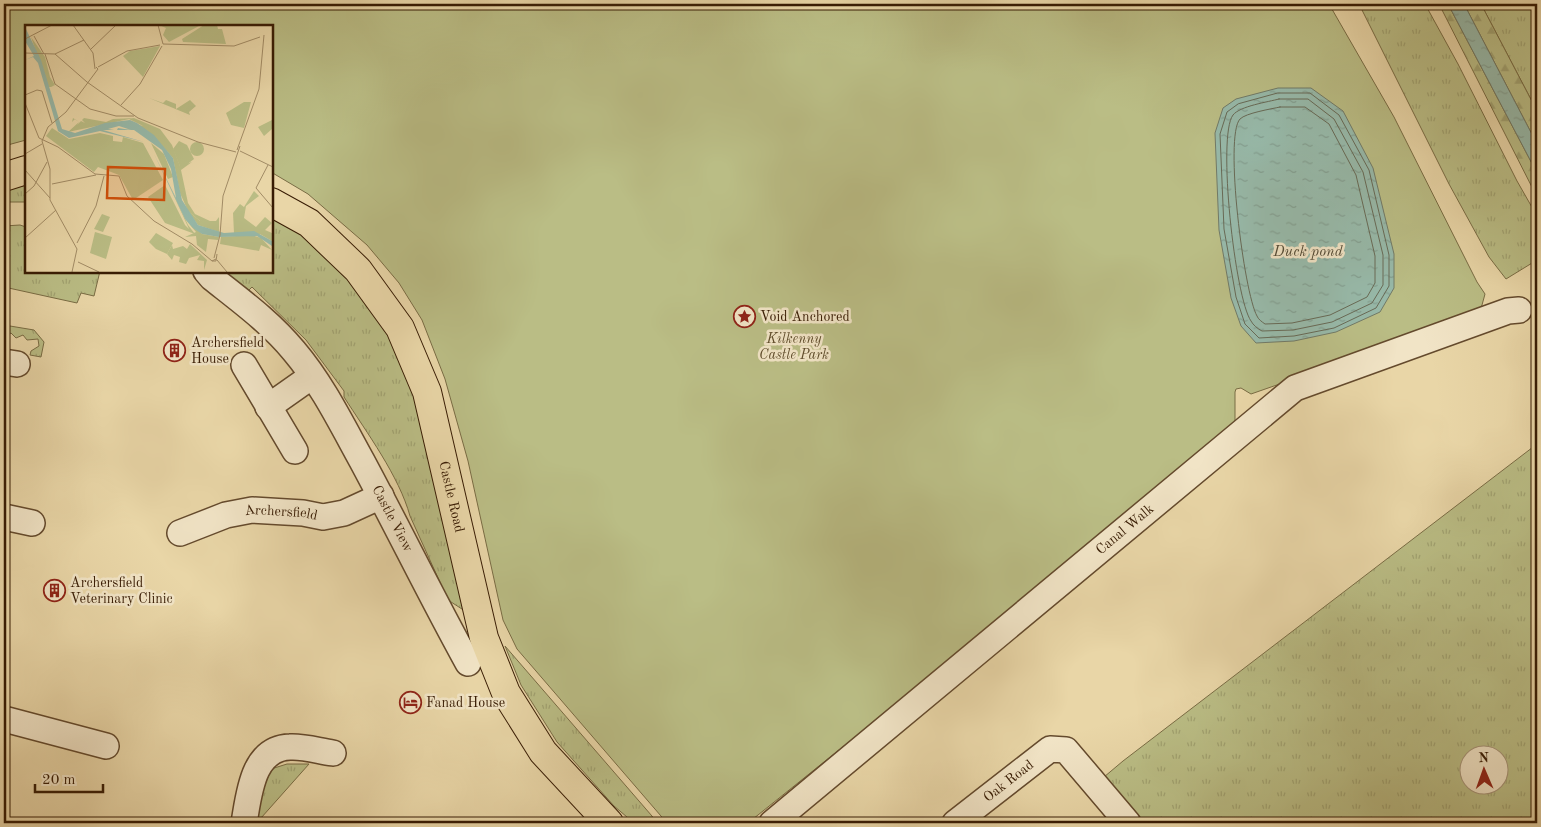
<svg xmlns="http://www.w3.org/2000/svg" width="1541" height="827" font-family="'Old Standard TT',serif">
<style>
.grass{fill:url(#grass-tufts);stroke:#796c44;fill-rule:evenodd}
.forest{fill:url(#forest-firs);stroke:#796c44}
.green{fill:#babd85;stroke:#796c44}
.water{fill:url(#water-ripples);stroke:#717a67}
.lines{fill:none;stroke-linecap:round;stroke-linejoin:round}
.shore{stroke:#686a56;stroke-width:1}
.minor-casing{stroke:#644a2d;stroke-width:28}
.major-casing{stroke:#381c04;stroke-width:30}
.minor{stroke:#f1e4c6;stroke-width:25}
.major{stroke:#e9d6a7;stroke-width:28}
.labels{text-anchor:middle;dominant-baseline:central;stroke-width:5;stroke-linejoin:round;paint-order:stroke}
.poi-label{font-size:14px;fill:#381c04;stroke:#f1e4c6;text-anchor:start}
.park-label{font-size:14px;font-style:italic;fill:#5f4c2b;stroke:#f1e4c6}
.street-label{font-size:14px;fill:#381c04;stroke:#f1e4c6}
.water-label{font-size:15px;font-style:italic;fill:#544b36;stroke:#f1e4c6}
.inset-road{fill:none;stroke:#a28c66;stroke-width:1}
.view{fill:#ce500b;fill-opacity:0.15;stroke:#ce500b;stroke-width:2.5}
.inset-edge{fill:none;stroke:#381c04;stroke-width:2.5}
</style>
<defs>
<pattern id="grass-tufts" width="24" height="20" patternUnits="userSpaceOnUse" patternTransform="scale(1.25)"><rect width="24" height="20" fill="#babd85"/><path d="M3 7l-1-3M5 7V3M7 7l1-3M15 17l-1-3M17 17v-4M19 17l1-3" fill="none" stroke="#a1a271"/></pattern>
<pattern id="forest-firs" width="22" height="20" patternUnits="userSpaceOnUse" patternTransform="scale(1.25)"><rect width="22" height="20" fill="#babd85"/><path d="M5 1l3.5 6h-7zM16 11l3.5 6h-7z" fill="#a1a271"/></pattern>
<pattern id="water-ripples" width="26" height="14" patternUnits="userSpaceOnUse" patternTransform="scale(1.25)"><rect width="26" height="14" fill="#97b9a9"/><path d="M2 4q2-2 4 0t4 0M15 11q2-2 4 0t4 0" fill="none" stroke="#839e90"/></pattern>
</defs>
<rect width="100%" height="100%" fill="#e9d6a7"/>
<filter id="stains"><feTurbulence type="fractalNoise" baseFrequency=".004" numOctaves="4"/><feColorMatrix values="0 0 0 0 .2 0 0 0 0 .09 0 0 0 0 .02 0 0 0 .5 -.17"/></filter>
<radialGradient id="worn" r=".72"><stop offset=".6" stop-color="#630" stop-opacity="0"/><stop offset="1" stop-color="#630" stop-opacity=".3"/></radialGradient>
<g class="grass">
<polygon points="1359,4 1425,4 1458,64 1517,181 1537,216 1537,260 1506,279 1489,257 1449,184"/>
<polygon points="1481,4 1537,4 1537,111"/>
<polygon points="26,185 26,202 4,202 4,191"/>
<path d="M271,213L312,241L342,268L387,330L415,395L465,611L448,600L410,516C399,476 367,433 344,397V391L306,340L252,287L247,292L225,271H271Z"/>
<polygon points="20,225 26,227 26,271 100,271 94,296 81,293 77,303 4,287 4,226"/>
<polygon points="4,325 34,330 44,342 41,357 30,355 31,351 39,346 38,339 27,340 23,335 16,338 11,333 5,336 4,334"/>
<path d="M1537,444V823H1144L1132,807L1104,777L1123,761ZM1468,754H1498V784H1468Z"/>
<polygon points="505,646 658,823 634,823 614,806 557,742 521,685"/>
<polygon points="287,764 309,764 261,818 256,819 256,808 271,769"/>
</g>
<g class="forest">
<polygon points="1439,4 1448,4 1537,173 1537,197"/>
<polygon points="1464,4 1481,4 1537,111 1537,144"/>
</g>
<polygon class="green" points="4,4 1329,4 1394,117 1477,282 1485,294 1482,305 1477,315 1251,394 1241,388 1236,389 1235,392 1235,432 748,823 667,823 517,649 503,620 468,461 445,379 422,320 399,283 367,245 308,194 271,172 271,26 26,26 26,140 4,146"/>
<g class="water">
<polygon points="1448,4 1464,4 1537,144 1537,173"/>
<polygon points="1278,88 1311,88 1343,111 1373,168 1394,254 1394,288 1380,312 1336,332 1294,341 1256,343 1241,326 1231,298 1219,230 1215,133 1223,108 1236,99"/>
</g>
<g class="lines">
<g class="shore">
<polygon points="1278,93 1310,93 1339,115 1369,170 1389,255 1389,286 1376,308 1334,328 1294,336 1259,338 1245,324 1236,297 1224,229 1220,134 1227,112 1238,104"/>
<path d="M1279,99H1308L1334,119L1363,172L1383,255V285L1372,303L1332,322L1293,330L1262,331C1258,329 1253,325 1251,321C1235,298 1217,136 1233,115C1240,106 1268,102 1279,99Z"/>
<path d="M1280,107H1305L1329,124L1356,175L1375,256V283L1367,297L1330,315L1292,323L1265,324C1262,322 1258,319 1257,316C1244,293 1224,136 1240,119C1246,113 1271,109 1280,107Z"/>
</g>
<defs>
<g id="minor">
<path id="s1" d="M206,271L212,278C241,301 270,322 294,351C322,384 341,423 362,461C398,528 431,596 468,663"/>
<polyline points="4,362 17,364"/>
<polyline points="244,365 295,451"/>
<polyline points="268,407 312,376"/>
<polyline points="4,517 32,523"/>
<path id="s2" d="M180,533L226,515L252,510L303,513L323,517L344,513L381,496"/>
<polyline points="4,719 106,746"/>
<path d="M244,823C249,795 252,748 290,747C303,746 319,751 333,753"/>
<path id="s3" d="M772,823L1295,388L1508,311L1519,310"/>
<path id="s4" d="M955,823L1050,749L1066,750L1128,823"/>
</g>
<g id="major">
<polyline points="4,177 26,170"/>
<path id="s5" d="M271,202L309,223L358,270L400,328L427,392L484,638L506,693L543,752L609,823"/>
</g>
</defs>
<use href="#minor" class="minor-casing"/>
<use href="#major" class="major-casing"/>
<use href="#minor" class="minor"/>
<use href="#major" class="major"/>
</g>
<defs>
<symbol id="sight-ring" viewBox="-11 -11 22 22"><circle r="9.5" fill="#f1e4c6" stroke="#8f2418" stroke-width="1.5"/><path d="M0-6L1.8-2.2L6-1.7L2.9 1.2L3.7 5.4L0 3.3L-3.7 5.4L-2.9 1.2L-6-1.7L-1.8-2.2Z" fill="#8f2418"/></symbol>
<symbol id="building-ring" viewBox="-11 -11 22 22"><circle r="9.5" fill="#f1e4c6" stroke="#8f2418" stroke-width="1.5"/><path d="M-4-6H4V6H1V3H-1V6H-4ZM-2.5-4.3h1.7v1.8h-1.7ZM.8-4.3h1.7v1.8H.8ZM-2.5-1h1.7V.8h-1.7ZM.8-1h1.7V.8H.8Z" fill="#8f2418"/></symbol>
<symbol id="hotel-ring" viewBox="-11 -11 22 22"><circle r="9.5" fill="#f1e4c6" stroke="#8f2418" stroke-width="1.5"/><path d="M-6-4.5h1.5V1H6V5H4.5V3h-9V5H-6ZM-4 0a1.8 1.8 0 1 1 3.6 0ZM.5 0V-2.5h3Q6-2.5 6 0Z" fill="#8f2418"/></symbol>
</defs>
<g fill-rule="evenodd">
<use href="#sight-ring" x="732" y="304" width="25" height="25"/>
<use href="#building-ring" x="162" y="338" width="25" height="25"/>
<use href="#building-ring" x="42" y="578" width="25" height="25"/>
<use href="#hotel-ring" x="398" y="690" width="25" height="25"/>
</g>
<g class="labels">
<g class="poi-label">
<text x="760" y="317">Void Anchored</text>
<text x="191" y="343">Archersfield<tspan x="191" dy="16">House</tspan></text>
<text x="70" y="583">Archersfield<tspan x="70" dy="16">Veterinary Clinic</tspan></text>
<text x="426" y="703">Fanad House</text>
</g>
<g class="park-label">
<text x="794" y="339">Kilkenny<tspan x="794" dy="16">Castle Park</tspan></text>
</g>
<g class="street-label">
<text stroke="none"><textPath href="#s5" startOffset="360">Castle Road</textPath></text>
<text stroke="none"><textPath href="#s2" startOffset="105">Archersfield</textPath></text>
<text stroke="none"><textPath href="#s1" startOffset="314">Castle View</textPath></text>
<text stroke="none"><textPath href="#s3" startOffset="459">Canal Walk</textPath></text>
<text stroke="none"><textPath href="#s4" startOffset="68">Oak Road</textPath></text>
</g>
<g class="water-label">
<text x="1308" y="252">Duck pond</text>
</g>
</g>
<g transform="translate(25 25)">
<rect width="248" height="248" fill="#e9d6a7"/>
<path d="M124,73L138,78L141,75L151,79V84L165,75L171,81L164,87L165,90ZM219,77H226L219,103L206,100L201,88ZM48,93L54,97L52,100L56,96L60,98L57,95L59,93L81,97L88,94L109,93L43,107L54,97L50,94L47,97ZM154,116L162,120L169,134L156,144L148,124ZM165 124a7 7 0 1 1 14 0a7 7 0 1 1-14 0ZM126,118L139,129L148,152L143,154ZM142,156L163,200L170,209L140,198L123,172L140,160L160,200L164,204ZM163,186L175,196H191L194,192V207L173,200ZM165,219L182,235L179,245V236L172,235L175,230L164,233L161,239L154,237L155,232L149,230L147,235L142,229L147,220L148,224L158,221L162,224Z" fill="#babd85"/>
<path d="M109,93L135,104L147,120L155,141L167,137L156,145L163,178L170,189L185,196H175L163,186L155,168L148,133L126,108L133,117L109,99L118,101L104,94ZM247,95V104L239,111L233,102ZM229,166L234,171L221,181L219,193L231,202L240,192L247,198L240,205L247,208V216L235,209L209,208L208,188L215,179L219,182ZM160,194L177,209L194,212L193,215L183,214L181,227L172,220L171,211L160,212L171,207ZM227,210L236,213L247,225L236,220L234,226L195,219L196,212Z" fill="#babd85"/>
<path d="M179,0H192L193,4H197L201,19L158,17L157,14Z" fill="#babd85"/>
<path d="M134,0H174V1L144,17L138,10L141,3ZM6,12L20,32L25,52L30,60L26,62H23ZM135,21L118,52L98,31L105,26ZM27,103L44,114L75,108L88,111V116L97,117L98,112L118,118L138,155L108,175L94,150L73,142L69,147L21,111ZM77,189L85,192L78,207L69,204ZM70,207L87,212L81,234L65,228ZM131,208L148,218L142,229L131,224L124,217Z" fill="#babd85"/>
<path d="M0,2L16,35L37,104L50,108L80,98L105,95L112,98L129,110L148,133L157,175L173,200L199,208L229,206L247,216V221L232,211L194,212L177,209L168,203L160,194L129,129L119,117L75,106L44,113L33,106L13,38L8,32L0,35L9,31L0,16ZM94,101L106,105L93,103L92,105H109L137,125L146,144L151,173L129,129L119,117L78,105H89L83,104Z" fill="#97b9a9" fill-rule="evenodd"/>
<path class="inset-road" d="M48,0L68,28L70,44M133,0L138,19M9,11L19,29M0,14L27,0M138,19L209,21L235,12M66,24L91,0M0,28L30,29L59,15M20,29L30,59L65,84L91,91H109M30,29L62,57L113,93L173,117L211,127M73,42L102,26L135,20M0,70L12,65L17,66L27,98M0,78L14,113L33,122L70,149L94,151L102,171L129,196L167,219L187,236M96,80L115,59L137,21M212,125L234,64L239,10M215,126L248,142M0,129L17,119M243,140L231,163L248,183M0,145L25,173M27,159L71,150M0,169L9,161L22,137M0,213L31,185M52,218L71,181L79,151M189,233L195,210L198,171L215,121M191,234L187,236H191L192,229M192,235L202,247M53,237L74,247M47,247L52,224L25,175V144L17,116L23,102L41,87L73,44L71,42"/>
<path class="view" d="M83,142L140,144L139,175L82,173Z"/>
<rect width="248" height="248" class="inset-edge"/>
</g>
<rect width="1541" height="827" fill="none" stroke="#e9d6a7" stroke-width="20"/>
<rect x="5" y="5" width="1531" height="817" fill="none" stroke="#381c04" stroke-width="2.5"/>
<rect x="10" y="10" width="1521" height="807" fill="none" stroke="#381c04"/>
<g transform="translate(1484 770) rotate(358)"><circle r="24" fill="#f1e4c6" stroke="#a79478"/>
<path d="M0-4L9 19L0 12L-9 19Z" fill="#8f2418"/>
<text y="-8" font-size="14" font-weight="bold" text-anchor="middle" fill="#381c04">N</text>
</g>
<path d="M35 784v8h68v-8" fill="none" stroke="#381c04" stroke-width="2.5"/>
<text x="42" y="784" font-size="15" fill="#381c04" stroke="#f1e4c6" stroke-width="4" paint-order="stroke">20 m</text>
<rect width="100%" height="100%" filter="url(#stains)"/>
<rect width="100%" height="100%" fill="url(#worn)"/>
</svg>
